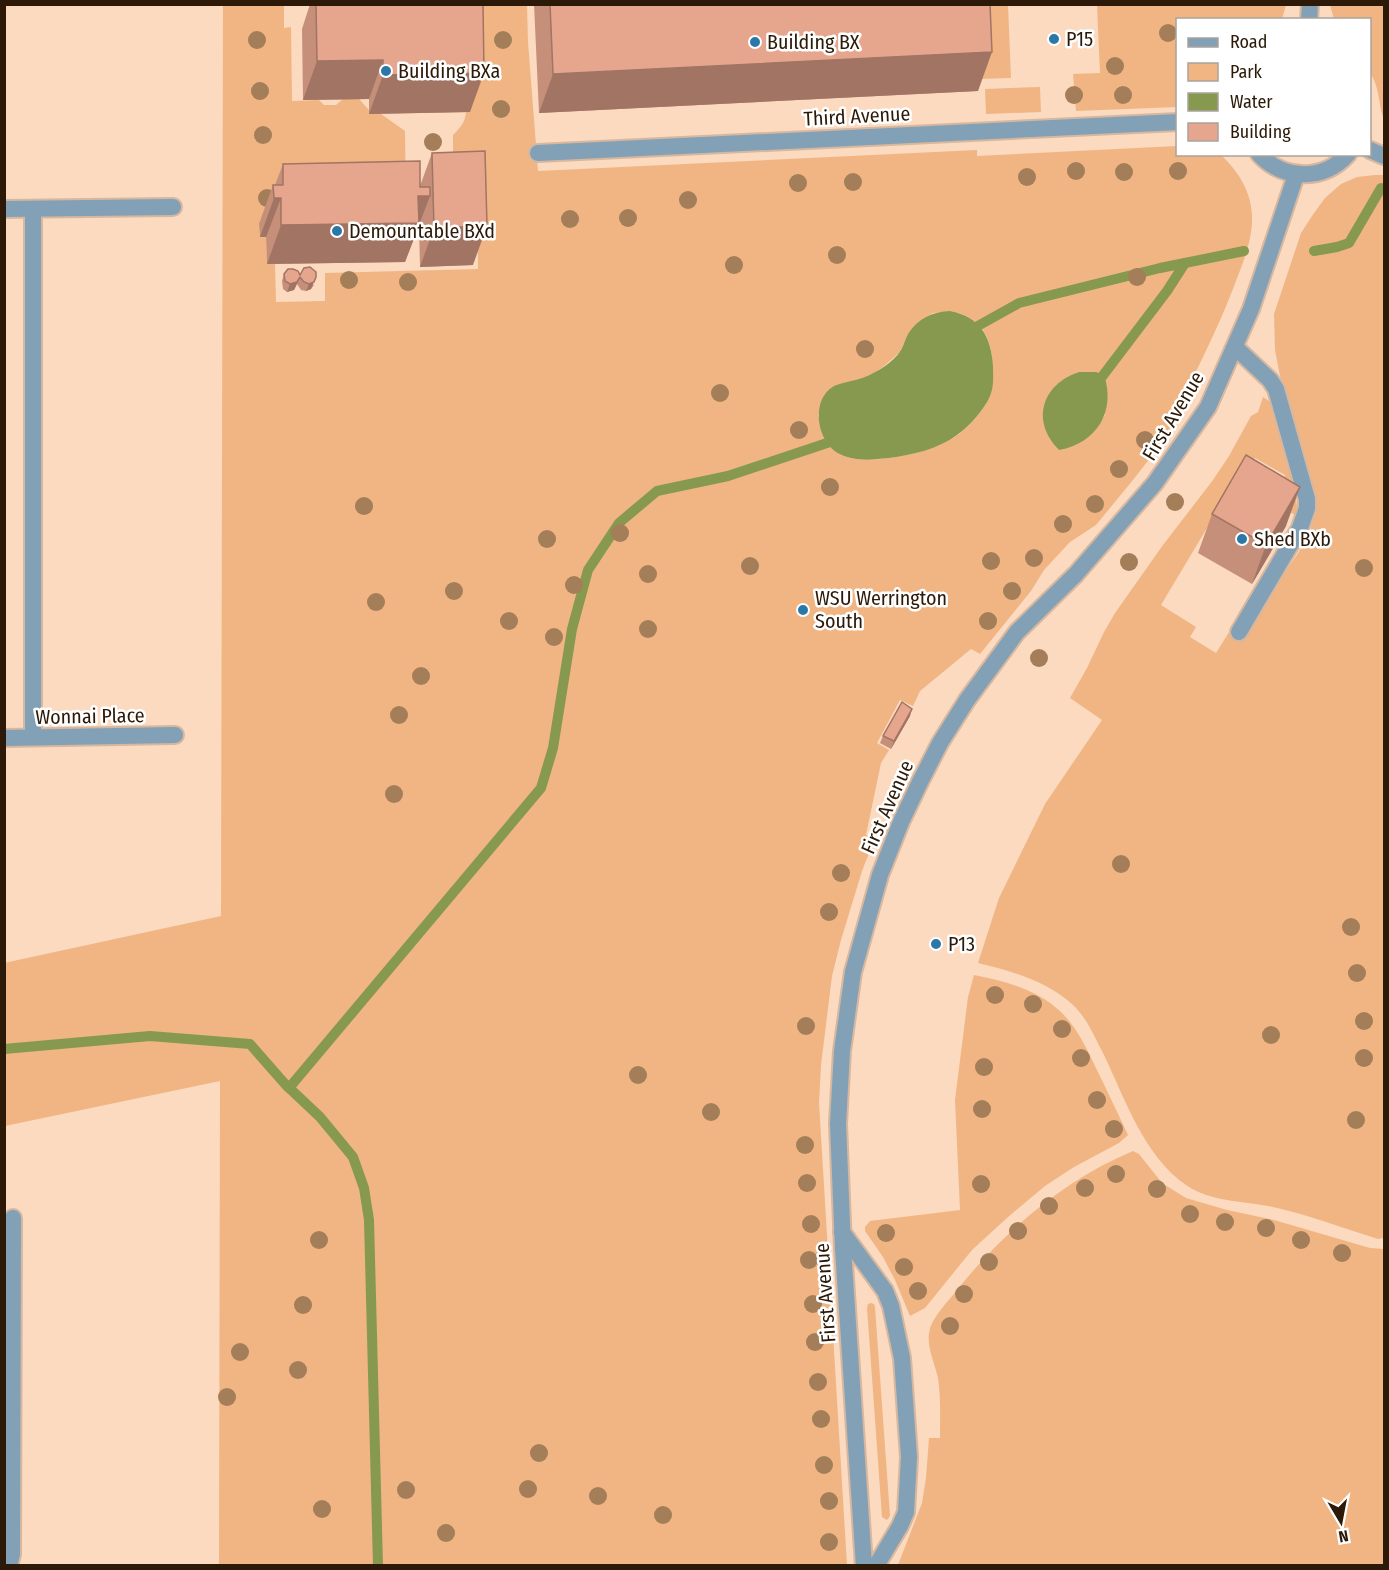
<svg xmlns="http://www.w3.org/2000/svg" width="1389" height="1570" font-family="'Fira Sans Condensed',sans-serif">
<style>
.green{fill:#f0b583;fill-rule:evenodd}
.water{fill:#86994e}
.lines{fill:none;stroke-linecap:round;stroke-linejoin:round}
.stream{stroke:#86994e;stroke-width:10}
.service-casing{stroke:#d6b79f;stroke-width:20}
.minor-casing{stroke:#d6b79f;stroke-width:20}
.service{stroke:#82a0b6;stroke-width:16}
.minor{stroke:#82a0b6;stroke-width:16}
.tree{fill:#a37e59}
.wall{fill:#c68f7a}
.shaded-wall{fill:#a17463}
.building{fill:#e6a68e;stroke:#a17463;stroke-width:1.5}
.poi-dot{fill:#2a78aa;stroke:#fff;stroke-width:2}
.labels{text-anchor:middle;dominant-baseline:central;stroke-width:5;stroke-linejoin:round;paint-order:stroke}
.poi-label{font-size:20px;fill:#2c1907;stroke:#fff;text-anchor:start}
.street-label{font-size:20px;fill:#2c1907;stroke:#fff}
</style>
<rect width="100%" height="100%" fill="#fbdac0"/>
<g class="green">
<path d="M223,5H284V28L291,27L292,101L319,100L324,105H336L343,99H359L369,110V114H381L405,131L406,201L259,224L260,237H266L267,264H275L276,302L325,301V273L478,269L477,191L453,153V135C460,128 465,123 466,112H470L480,5H527L528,42L538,171L977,150V156L1177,146L1178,154L1221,155C1238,171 1251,191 1252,215C1253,238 1244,260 1236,281C1223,316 1207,349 1191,382L1196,386L1161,444L1133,480L1096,525L1070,542L1044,570L1031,591L980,654L971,649L920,691L913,706L900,700L877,743L889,750L881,763L866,835L875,838L862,871L841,940L832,976L821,1065L819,1103L847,1565H219L220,1081L5,1126L4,963L221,916ZM950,311C983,317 994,340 992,372C992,379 993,387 990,394C986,409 971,424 959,434C945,445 913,454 895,457C877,460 858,462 841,455L818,416L822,401L826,394L839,384L859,380L871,375L883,367L900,352L907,336L918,322L933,313ZM1079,372L1105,415L1094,432L1059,450C1031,421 1042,384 1079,372Z"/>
<polygon points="974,5 1008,5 1011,78 977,79"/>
<polygon points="1097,5 1097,4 1286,5 1282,19 1178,20 1177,107 1076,111 1073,74 1100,73"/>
<path d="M1330,5H1384V120C1378,104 1380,87 1370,73V20L1334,19Z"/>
<polygon points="1040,87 1041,112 986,114 985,89"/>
<path d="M1375,175H1384V1238L1378,1239C1343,1228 1309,1215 1273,1207C1244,1201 1210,1202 1186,1185C1144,1156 1125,1099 1104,1055C1095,1038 1087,1018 1073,1005C1047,981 1011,971 978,963L999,898L1045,804L1102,720L1070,698L1087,668L1104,632L1115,613L1163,545L1213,480L1229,456L1251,416L1258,412L1263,397L1272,403L1275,411L1296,497L1297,508L1295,515L1288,511L1276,495L1285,475L1255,458L1246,472L1241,471L1161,605L1196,627L1190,637L1216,653L1231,629L1243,636L1310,535L1313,512L1312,485L1280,376L1275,350L1274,314L1301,233L1312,216L1325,198L1341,184L1357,177Z"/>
<path d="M974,975C1001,980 1034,989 1055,1007C1074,1022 1084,1043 1094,1064C1106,1088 1117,1112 1128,1135L1119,1143L1074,1167L1045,1186L1008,1217L972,1250L925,1308L910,1316L895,1280L883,1257L865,1231V1227L870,1221L960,1210L955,1100L968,997Z"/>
<path d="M1133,1151L1139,1154L1162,1183L1186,1198L1227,1210L1274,1220L1370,1248L1384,1249V1565H898L922,1503L926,1478L929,1438H940C940,1418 941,1398 938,1378C935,1364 927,1348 929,1333C931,1319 944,1306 953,1295C1000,1235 1061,1181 1133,1151Z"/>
<polygon points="871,1303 874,1304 875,1307 890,1516 887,1520 882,1517 867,1308 868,1304"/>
</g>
<g class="water">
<path d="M950,311C981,317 991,337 993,366C993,375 994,385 991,393C987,407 969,427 957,435C938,449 912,455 889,458C871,460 852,462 836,452C816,438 811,399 834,386C842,382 856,381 865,377C877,372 894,362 901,350C904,345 905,339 908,334C918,318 932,312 950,311Z"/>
<path d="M1079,372H1096L1104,375C1116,411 1097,443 1059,450C1030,421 1042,384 1079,372Z"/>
</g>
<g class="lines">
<g class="stream">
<polyline points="1314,251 1337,247 1349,243 1381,188"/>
<polyline points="967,332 1019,303 1160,268 1244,251"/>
<polyline points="1095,386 1167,291 1185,263"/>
<polyline points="4,1049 150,1036 250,1044 285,1084 320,1117 353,1157 364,1188 369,1220 378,1566"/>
<polyline points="289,1088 541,788 553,748 572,629 588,570 619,523 657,491 728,476 839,439"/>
</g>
<defs>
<g id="service">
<polyline points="538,153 1178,122"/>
<polyline points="1235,347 1270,380 1276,389 1307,499 1307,508 1300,528 1239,632"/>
<polyline points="842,1232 885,1291 891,1306 902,1358 909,1457 906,1512 900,1526 876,1566"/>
</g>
<g id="minor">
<polyline points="1309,20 1310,4"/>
<polyline points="1370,150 1384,156"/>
<path d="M1259,154C1284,181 1324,181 1348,154"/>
<polyline points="4,209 173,207"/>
<polyline points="33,737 33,209"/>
<polyline points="4,738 175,735"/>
<polyline points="9,1566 12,1554 13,1218"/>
<polyline points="864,1566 843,1248 838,1124 842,1051 853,972 880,875 901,822 920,782 940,743 967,700 1017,632 1076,574 1155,483 1208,407 1251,309 1296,175"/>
</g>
</defs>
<use href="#service" class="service-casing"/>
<use href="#minor" class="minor-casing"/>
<use href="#service" class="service"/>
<use href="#minor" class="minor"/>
</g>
<g class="tree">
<circle cx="1168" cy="33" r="9"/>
<circle cx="257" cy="40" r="9"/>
<circle cx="503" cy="40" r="9"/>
<circle cx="1115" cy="66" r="9"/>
<circle cx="260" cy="91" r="9"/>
<circle cx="1074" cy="95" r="9"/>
<circle cx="1123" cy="95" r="9"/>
<circle cx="501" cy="109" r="9"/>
<circle cx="263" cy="135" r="9"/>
<circle cx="433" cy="142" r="9"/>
<circle cx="1076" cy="171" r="9"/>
<circle cx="1178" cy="171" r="9"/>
<circle cx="1124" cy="172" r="9"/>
<circle cx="1027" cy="177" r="9"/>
<circle cx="853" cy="182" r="9"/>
<circle cx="798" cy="183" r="9"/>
<circle cx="267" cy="198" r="9"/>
<circle cx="688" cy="200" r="9"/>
<circle cx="628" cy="218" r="9"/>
<circle cx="570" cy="219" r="9"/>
<circle cx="837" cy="255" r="9"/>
<circle cx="734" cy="265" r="9"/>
<circle cx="1137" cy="277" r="9"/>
<circle cx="349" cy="280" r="9"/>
<circle cx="408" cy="282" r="9"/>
<circle cx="865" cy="349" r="9"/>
<circle cx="720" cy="393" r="9"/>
<circle cx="799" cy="430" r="9"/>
<circle cx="1145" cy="440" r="9"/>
<circle cx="1119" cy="469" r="9"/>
<circle cx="830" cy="487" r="9"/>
<circle cx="1175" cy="502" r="9"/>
<circle cx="1095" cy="504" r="9"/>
<circle cx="364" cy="506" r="9"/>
<circle cx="1063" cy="524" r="9"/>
<circle cx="620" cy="533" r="9"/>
<circle cx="547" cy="539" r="9"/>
<circle cx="1034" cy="558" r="9"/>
<circle cx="991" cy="561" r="9"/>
<circle cx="1129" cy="562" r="9"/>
<circle cx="750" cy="566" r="9"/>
<circle cx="1364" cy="568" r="9"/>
<circle cx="648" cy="574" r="9"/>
<circle cx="574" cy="585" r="9"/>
<circle cx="454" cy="591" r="9"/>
<circle cx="1012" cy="591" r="9"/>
<circle cx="376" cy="602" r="9"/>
<circle cx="509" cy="621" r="9"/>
<circle cx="988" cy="621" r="9"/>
<circle cx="648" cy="629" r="9"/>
<circle cx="554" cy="637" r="9"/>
<circle cx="1039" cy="658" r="9"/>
<circle cx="421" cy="676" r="9"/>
<circle cx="399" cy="715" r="9"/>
<circle cx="394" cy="794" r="9"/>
<circle cx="1121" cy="864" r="9"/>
<circle cx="841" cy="873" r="9"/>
<circle cx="829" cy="912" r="9"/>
<circle cx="1351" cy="927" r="9"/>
<circle cx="1357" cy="973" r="9"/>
<circle cx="995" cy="995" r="9"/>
<circle cx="1033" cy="1004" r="9"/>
<circle cx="1364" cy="1021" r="9"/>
<circle cx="806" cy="1026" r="9"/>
<circle cx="1062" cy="1029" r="9"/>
<circle cx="1271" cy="1035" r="9"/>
<circle cx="1081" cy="1058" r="9"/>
<circle cx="1364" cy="1058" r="9"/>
<circle cx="984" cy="1067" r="9"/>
<circle cx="638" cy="1075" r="9"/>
<circle cx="1097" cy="1100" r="9"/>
<circle cx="982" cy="1109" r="9"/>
<circle cx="711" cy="1112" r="9"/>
<circle cx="1356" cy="1120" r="9"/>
<circle cx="1114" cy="1129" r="9"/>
<circle cx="805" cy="1145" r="9"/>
<circle cx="1116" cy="1174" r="9"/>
<circle cx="807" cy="1183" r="9"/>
<circle cx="981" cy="1184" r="9"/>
<circle cx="1085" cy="1188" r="9"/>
<circle cx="1157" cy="1189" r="9"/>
<circle cx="1049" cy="1206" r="9"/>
<circle cx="1190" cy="1214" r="9"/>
<circle cx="1225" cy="1222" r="9"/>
<circle cx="811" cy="1224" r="9"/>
<circle cx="1266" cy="1228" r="9"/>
<circle cx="1018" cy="1231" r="9"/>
<circle cx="886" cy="1233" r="9"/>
<circle cx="319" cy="1240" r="9"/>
<circle cx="1301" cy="1240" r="9"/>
<circle cx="1342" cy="1253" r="9"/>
<circle cx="809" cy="1260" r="9"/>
<circle cx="989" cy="1262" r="9"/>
<circle cx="904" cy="1267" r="9"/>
<circle cx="918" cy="1291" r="9"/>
<circle cx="964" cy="1294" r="9"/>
<circle cx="813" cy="1304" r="9"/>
<circle cx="303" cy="1305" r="9"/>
<circle cx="950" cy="1326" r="9"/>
<circle cx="815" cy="1342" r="9"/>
<circle cx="240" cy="1352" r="9"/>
<circle cx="298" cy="1370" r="9"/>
<circle cx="818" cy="1382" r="9"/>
<circle cx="227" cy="1397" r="9"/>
<circle cx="821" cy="1419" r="9"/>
<circle cx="539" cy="1453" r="9"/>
<circle cx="824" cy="1465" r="9"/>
<circle cx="528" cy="1489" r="9"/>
<circle cx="406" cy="1490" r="9"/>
<circle cx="598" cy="1496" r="9"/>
<circle cx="829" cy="1501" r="9"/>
<circle cx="322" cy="1509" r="9"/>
<circle cx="663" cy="1515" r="9"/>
<circle cx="446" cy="1533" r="9"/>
<circle cx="829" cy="1542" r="9"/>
</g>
<g class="wall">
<polygon points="310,4 483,4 470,112 369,114 369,99 303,100 302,29"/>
<polygon points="534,4 990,4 978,91 539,113"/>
<polygon points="432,153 473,265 420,267 419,226 405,262 267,264 266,237 260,237 259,224 273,185 275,185 283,164 420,186"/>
<polygon points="284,274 300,275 314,285 311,289 306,291 301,290 297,284 294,290 287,292 283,289 282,281"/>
<polygon points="1212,514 1286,526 1252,584 1198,553"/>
<polygon points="910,716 891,749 880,743 883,736"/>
</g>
<g class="shaded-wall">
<polygon points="992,52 978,91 539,113 553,74"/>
<polygon points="383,60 369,99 303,100 317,61"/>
<polygon points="484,73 470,112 369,114 383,75"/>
<polygon points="418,196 430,196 405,262 267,264 281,225"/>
<polygon points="274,198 281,198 266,237 260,237"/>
<polygon points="487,226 473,265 420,267 434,228"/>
<polygon points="300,277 294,290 287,292 290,284"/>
<polygon points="316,277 311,289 306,291 309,284"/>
<polygon points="1300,487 1286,526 1252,584 1266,545"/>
<polygon points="912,709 910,716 891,749 894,741"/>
</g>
<g class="building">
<polygon points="316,4 483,4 484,73 383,75 383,60 317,61"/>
<polygon points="550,4 990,4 992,52 553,74"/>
<polygon points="485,151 487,226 434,228 432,153"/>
<polygon points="420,161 420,187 430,187 430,196 418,196 419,223 281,225 281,198 274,198 273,185 283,185 283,164"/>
<polygon points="310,267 316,272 316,277 314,282 309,284 304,282 300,277 297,282 290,284 285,281 284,274 288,269 293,269 298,271 300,275 304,268"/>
<polygon points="1246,455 1300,487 1266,545 1212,514"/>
<polygon points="902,702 912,709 894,741 883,736"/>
</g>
<g class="poi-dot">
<circle cx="1054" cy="39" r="6"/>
<circle cx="755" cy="42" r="6"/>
<circle cx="386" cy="71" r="6"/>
<circle cx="337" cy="231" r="6"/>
<circle cx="1242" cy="539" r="6"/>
<circle cx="803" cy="610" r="6"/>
<circle cx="936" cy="944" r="6"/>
</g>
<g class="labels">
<g class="poi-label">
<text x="1066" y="39">P15</text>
<text x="767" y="42">Building BX</text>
<text x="398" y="71">Building BXa</text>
<text x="349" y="231">Demountable BXd</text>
<text x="1254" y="539">Shed BXb</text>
<text x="815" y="598">WSU Werrington<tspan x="815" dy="23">South</tspan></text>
<text x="948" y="944">P13</text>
</g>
<g class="street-label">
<text transform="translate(857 116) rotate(-3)">Third Avenue</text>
<text transform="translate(1173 416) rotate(-59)">First Avenue</text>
<text transform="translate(90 716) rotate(-1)">Wonnai Place</text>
<text transform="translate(887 807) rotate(-66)">First Avenue</text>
<text transform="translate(825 1293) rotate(-94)">First Avenue</text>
</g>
</g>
<rect width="1389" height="1570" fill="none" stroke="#2c1907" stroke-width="12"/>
<rect x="1176" y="18" width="195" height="138" fill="#ffffff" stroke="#aba39c" stroke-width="1.5"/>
<rect x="1188" y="38" width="30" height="9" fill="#82a0b6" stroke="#aba39c" stroke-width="1.5"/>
<text x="1230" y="48" font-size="18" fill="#2c1907">Road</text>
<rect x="1188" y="63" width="30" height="18" fill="#f0b583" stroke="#aba39c" stroke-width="1.5"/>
<text x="1230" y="78" font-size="18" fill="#2c1907">Park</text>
<rect x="1188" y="93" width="30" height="18" fill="#86994e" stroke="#aba39c" stroke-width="1.5"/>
<text x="1230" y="108" font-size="18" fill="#2c1907">Water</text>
<rect x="1188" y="123" width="30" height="18" fill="#e6a68e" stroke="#aba39c" stroke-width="1.5"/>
<text x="1230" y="138" font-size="18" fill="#2c1907">Building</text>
<g transform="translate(1341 1522) rotate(170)" stroke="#ffffff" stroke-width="4.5" paint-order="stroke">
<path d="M0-4.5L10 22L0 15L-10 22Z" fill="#2c1907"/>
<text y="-9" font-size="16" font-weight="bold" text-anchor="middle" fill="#2c1907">N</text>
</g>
</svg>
